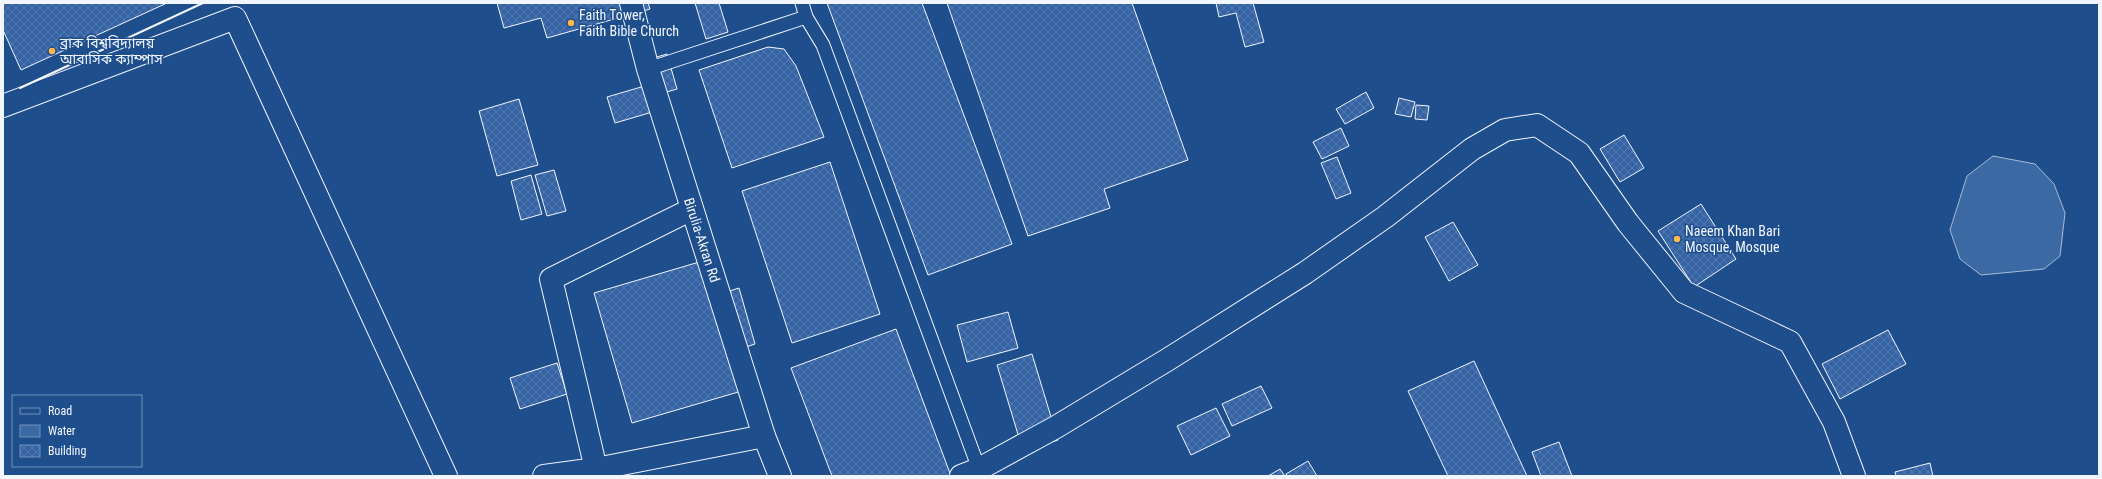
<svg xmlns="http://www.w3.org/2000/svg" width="2102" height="479" font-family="'Roboto Condensed','Noto Sans Bengali',sans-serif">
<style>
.water{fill:#3b69a3;stroke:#a8bbd7}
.building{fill:url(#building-cross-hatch);stroke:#f2f6ff}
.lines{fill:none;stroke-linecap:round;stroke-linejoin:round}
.service-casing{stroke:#f2f6ff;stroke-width:15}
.minor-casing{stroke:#f2f6ff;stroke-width:24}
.trunk-casing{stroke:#f2f6ff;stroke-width:24}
.service{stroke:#1f4e8c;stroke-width:13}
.minor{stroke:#1f4e8c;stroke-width:22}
.trunk{stroke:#1f4e8c;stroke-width:22}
.wall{stroke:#f2f6ff;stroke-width:2}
.poi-dot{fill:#ffb74d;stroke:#1f4e8c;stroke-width:1.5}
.labels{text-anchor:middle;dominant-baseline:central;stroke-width:3;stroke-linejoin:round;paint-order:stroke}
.poi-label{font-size:14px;fill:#f2f6ff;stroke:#1f4e8c;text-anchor:start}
.street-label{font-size:14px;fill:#f2f6ff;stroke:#1f4e8c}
</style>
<defs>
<pattern id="building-cross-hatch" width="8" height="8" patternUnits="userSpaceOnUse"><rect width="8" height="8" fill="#3563a3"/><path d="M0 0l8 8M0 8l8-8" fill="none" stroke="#537ab1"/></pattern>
</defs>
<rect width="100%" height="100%" fill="#1f4e8c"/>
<polygon class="water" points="1993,156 2035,164 2054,184 2065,213 2060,256 2044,269 1981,275 1960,259 1950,230 1967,176"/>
<g class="building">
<polygon points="3,3 167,3 21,70 3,30"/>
<polygon points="497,3 648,3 650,9 547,38 541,18 504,28"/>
<polygon points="695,3 719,3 728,32 706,39"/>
<polygon points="827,3 922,3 1012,244 928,275"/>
<polygon points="947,3 1132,3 1188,160 1104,189 1110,208 1028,236"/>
<polygon points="1216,3 1253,3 1264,42 1245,47 1236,13 1219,17"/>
<polygon points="768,47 784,49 796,66 824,137 732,168 699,70"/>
<polygon points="667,54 677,89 653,96 643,61"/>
<polygon points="648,85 656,111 615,123 607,97"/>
<polygon points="1366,92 1374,108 1345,124 1336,109"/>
<polygon points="1399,98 1415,102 1411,117 1395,114"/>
<polygon points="519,99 538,165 497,176 479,111"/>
<polygon points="1416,105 1429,106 1427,120 1415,119"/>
<polygon points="1341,128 1349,146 1322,159 1313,142"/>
<polygon points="1624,135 1644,168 1620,182 1600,149"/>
<polygon points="1337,157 1351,193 1336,199 1321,163"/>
<polygon points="830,162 880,314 792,343 742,191"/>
<polygon points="554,170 566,211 547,216 535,175"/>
<polygon points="531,175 542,214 521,220 511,181"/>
<polygon points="1701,204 1736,259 1694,287 1658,231"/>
<polygon points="1453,222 1478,265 1449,281 1425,237"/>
<polygon points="706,260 717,295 739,288 755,344 740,349 752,388 632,423 594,293"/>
<polygon points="1008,312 1018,348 967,362 957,325"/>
<polygon points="896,329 951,476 832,476 791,368"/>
<polygon points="1888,330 1906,364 1840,399 1822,364"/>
<polygon points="1032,354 1058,440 1023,451 997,365"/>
<polygon points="1474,361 1527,476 1448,476 1408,391"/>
<polygon points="557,363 567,394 520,409 510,378"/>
<polygon points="1261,386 1272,408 1232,426 1222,404"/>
<polygon points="1216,408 1230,436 1191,455 1177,426"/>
<polygon points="1559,442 1572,476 1541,476 1532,452"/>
<polygon points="1308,461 1317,476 1287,476 1286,474"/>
<polygon points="1930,463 1933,476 1896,476 1895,472"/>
<polygon points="1280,469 1285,476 1268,476"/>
</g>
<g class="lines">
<defs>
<g id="service">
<polyline points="802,3 806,17"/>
<polyline points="648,69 806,17 823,45 979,469"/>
</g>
<g id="minor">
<polyline points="3,106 235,18 446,476"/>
<polyline points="596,469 551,279 692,209"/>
<polyline points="544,476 596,469 764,436"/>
<polyline points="961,476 979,469 1056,427 1167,360 1305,273 1385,217 1472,149 1505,130 1537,125 1579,153 1628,223 1684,292 1790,342 1834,422 1854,476"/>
</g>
<polyline id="trunk" points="631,3 648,69 764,436 780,476"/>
</defs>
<use href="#service" class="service-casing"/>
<use href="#minor" class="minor-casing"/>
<use href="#trunk" class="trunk-casing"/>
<use href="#service" class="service"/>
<use href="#minor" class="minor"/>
<use href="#trunk" class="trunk"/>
<polyline class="wall" points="20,88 203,3"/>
</g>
<g class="poi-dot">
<circle cx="571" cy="23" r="4"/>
<circle cx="52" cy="51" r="4"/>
<circle cx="1677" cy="239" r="4"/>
</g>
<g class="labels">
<g class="poi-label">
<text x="579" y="15">Faith Tower,<tspan x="579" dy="16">Faith Bible Church</tspan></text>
<text x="60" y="43">ব্রাক বিশ্ববিদ্যালয়<tspan x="60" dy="16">আবাসিক ক্যাম্পাস</tspan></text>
<text x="1685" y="231">Naeem Khan Bari<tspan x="1685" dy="16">Mosque, Mosque</tspan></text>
</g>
<g class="street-label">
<text transform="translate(702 240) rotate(72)">Birulia-Akran Rd</text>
</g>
</g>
<rect width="2102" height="479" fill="none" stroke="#f2f6ff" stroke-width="8"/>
<rect x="12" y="395" width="130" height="72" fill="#1f4e8c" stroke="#7391ba"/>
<rect x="20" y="408" width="20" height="6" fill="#1f4e8c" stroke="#7391ba"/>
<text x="48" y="415" font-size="12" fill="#f2f6ff">Road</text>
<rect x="20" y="425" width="20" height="12" fill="#3b69a3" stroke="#7391ba"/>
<text x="48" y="435" font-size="12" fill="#f2f6ff">Water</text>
<rect x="20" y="445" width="20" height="12" fill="url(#building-cross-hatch)" stroke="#7391ba"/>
<text x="48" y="455" font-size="12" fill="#f2f6ff">Building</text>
</svg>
